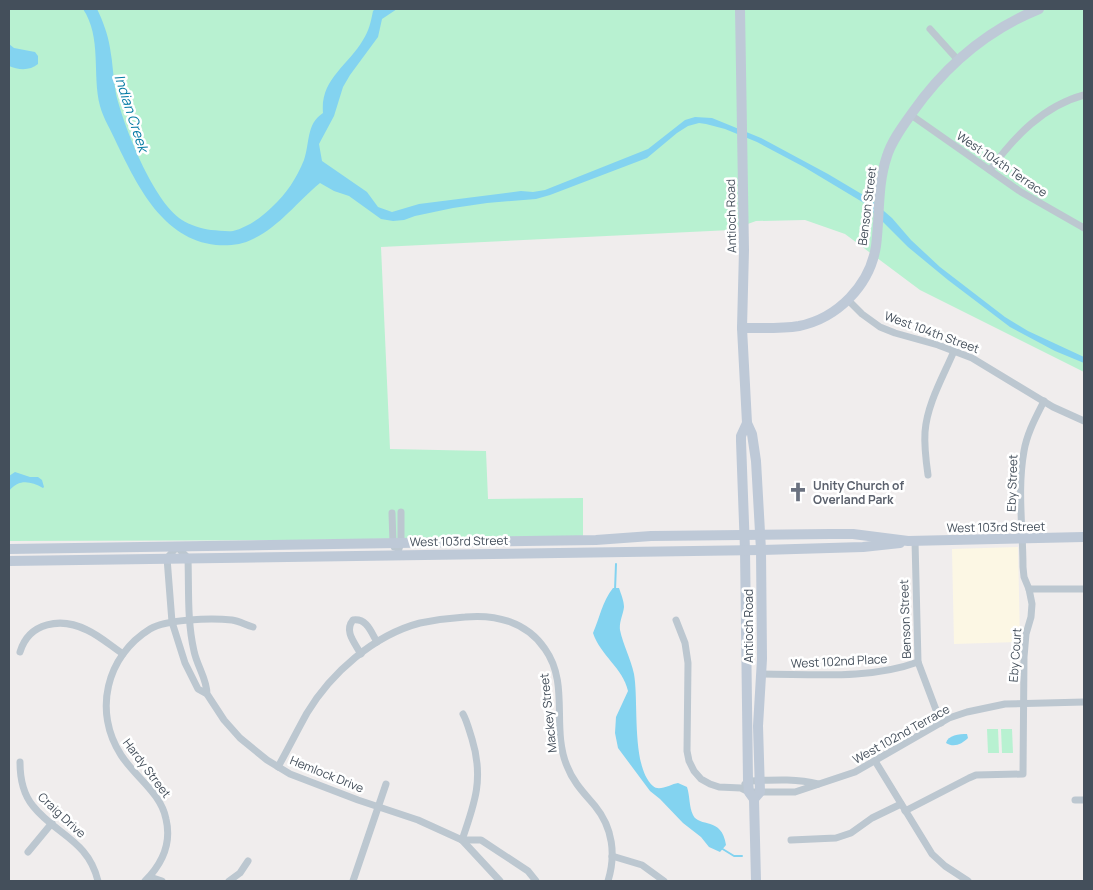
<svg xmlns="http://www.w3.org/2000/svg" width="1093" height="890" font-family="Manrope,sans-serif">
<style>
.commercial{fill:#fcf7e4}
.green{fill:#b8f1d1}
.water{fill:#83d3f0}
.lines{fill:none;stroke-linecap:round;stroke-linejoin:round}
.stream{stroke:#83d3f0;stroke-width:2}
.street{stroke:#bcc7d0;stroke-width:7}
.secondary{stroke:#bec9d7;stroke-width:10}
.labels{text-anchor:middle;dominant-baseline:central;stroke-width:5;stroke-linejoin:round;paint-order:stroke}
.street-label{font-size:12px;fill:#444f5b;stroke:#fff}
.worship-label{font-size:12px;font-weight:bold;fill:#5b616d;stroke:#fff;text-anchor:start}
.water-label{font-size:14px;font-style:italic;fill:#067ba5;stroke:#fff}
</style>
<rect width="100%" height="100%" fill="#f0eded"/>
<polygon class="commercial" points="1018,547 1020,642 954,644 952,549"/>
<g class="green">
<polygon points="9,9 1084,9 1084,372 920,290 845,234 805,220 756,221 731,230 381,247 390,449 486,451 488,499 583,498 583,536 300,540 9,541"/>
<polygon points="987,729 998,729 999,753 988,753"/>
<polygon points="1001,729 1012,729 1013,753 1002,753"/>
</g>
<g class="water">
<path d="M83,9H97C103,21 108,35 110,48C113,63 113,79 116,94C124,127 153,201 182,220C189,225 203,229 211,230C218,230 227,232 233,231C248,227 262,217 272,207C287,193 296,179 304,160C310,143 306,124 323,113C320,79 348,66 363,40C369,31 371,21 373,11L375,9H397L382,19L378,37L350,75L343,87L334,116L319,144L322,161L367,192L378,207L392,212L419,204L521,191L533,192L545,190L648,149L685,120L695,117L712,118L761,138L828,174L870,199L892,218L911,240L940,267L1005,317L1028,331L1084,357V363L1055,351L1010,327L948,280L908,247L864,203L804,167L757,142L725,129L706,124L699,123L688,126L677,133L647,158L550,195L536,199L487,203L453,208L415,216L404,220L393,221L381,219L349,196L334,191L320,183C297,202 280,226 253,239C242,245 228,246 216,245C163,239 138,187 117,144C112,132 103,118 100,106C92,75 102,37 83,9Z"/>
<path d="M9,44L14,48L35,52L38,56V64C30,71 18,70 9,66Z"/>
<path d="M15,472L30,477H38L42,480L44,487L43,488C30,481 19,479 9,491V476Z"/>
<path d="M613,588H619C621,594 624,601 624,607C623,615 619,622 620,630C623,645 631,659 634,674C639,702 631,767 653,786C659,792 671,784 678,783L687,787C690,796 689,807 693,815C699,828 722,816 726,845L720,852L709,847L701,837L683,823L660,799L650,791L618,748L615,733L616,717L628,691C623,668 600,655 593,633C600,617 602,602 613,588Z"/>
<path d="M967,734L968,738C962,744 954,748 946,743C948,735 959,734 967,734Z"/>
</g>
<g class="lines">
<g class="stream">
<polyline points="615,590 616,564"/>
<polyline points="721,848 734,856 742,856"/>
</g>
<g class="street">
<polyline points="930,29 957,59"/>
<polyline points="911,115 1021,192 1084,228"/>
<path d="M990,170C1014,137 1043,106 1084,95"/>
<polyline points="848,300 862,314 880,327 895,333 938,345 972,358 1053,407 1084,421"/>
<path d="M928,475C926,461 924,447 925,432C927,404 943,377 954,351"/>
<polyline points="392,513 393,543 394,547"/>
<polyline points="915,541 918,662 941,723"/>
<polyline points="397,554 401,543 401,512"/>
<polyline points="1029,589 1084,589"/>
<polyline points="676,620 685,643 688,663 687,751 689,761 694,771 701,779 710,784 719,787 741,788 749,792 795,792 855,772 949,718 967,712 1005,704 1084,702"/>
<path d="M20,652C29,622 61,617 87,630C100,636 111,646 123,654"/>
<path d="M361,654C354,642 344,631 353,620C367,618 371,632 377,642"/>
<path d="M761,674C812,674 869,680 918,662"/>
<path d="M207,694C207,679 197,666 194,651C187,621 189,589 188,558L177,547L167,558L172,622L185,663L198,689L207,694L224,720L240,738L267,760L290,774L358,800L418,820L462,840L500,881"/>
<polyline points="875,761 932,854 945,866 968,881"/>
<path d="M20,762C20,777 23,794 33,806C56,835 88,840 98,881"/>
<path d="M278,767C288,749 297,731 307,713C331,673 374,635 420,623C435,620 450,618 465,617C496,614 527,622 545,649C570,684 551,728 567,766C573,782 584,793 595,806C613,828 616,855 608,881"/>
<path d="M745,784L748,781C771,780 796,778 818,784"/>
<polyline points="1075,800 1084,800"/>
<path d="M905,811L969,778L976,775L1023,774L1024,657L1026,634L1031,617L1032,604L1029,589L1024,577L1023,567C1023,529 1017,489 1024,451C1027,433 1036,417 1044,401"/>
<path d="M462,840C475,803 484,778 472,739C469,730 467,721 463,714"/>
<polyline points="462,840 481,840 528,871 536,881"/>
<polyline points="791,840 836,838 851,833 872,818 901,804"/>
<polyline points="28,852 52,823"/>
<polyline points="612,856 642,865 664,881"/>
<polyline points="150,877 162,881"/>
<path d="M145,881C162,864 172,844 166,819C161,793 135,777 121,755C93,712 106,656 150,629C167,619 211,618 232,620C239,621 246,625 253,627"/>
<polyline points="229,881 240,873 248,861"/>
<polyline points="353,881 386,784"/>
</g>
<g class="secondary">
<polyline points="740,9 744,250 742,328 747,423 752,434 756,461 761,550 762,659 758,726 760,792 754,799"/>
<path d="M742,328C761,328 781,329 799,326C838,318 870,285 876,246C880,216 877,185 887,156C892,140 903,126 912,113C945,66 985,31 1039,9"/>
<polyline points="747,423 741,436 741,441 745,550 748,781 749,792 754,799 756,881"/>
<polyline points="9,549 596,540 651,536 830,534 853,534 908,541 1084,537"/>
<polyline points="9,561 761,550 863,547 900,543"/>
</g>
</g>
<defs>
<symbol id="church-bare" viewBox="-9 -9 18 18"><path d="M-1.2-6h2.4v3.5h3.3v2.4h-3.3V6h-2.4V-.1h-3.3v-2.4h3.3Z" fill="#6b7280" stroke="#fff" stroke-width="2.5" paint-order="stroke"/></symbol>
</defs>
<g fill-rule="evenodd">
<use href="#church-bare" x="784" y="478" width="28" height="28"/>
</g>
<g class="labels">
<g class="street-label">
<text transform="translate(1002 164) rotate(34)">West 104th Terrace</text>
<text transform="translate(867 206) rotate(-83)">Benson Street</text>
<text transform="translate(731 216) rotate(-91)">Antioch Road</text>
<text transform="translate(932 332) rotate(20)">West 104th Street</text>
<text transform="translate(1012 483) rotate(-88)">Eby Street</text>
<text transform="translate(996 527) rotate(-1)">West 103rd Street</text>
<text transform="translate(459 541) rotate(-1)">West 103rd Street</text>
<text transform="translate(905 619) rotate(-92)">Benson Street</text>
<text transform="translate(748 626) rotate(-90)">Antioch Road</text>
<text transform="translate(1015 655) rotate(-86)">Eby Court</text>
<text transform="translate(839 661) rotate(-3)">West 102nd Place</text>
<text transform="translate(548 713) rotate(-96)">Mackey Street</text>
<text transform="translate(901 734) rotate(-29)">West 102nd Terrace</text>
<text transform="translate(147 768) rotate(53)">Hardy Street</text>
<text transform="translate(327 774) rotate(22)">Hemlock Drive</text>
<text transform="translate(62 815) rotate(43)">Craig Drive</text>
</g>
<g class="worship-label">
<text x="813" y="485">Unity Church of<tspan x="813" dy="14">Overland Park</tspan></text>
</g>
<g class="water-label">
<text transform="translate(132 113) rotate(72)">Indian Creek</text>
</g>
</g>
<rect width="1093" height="890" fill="none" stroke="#444f5b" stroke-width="20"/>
</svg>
